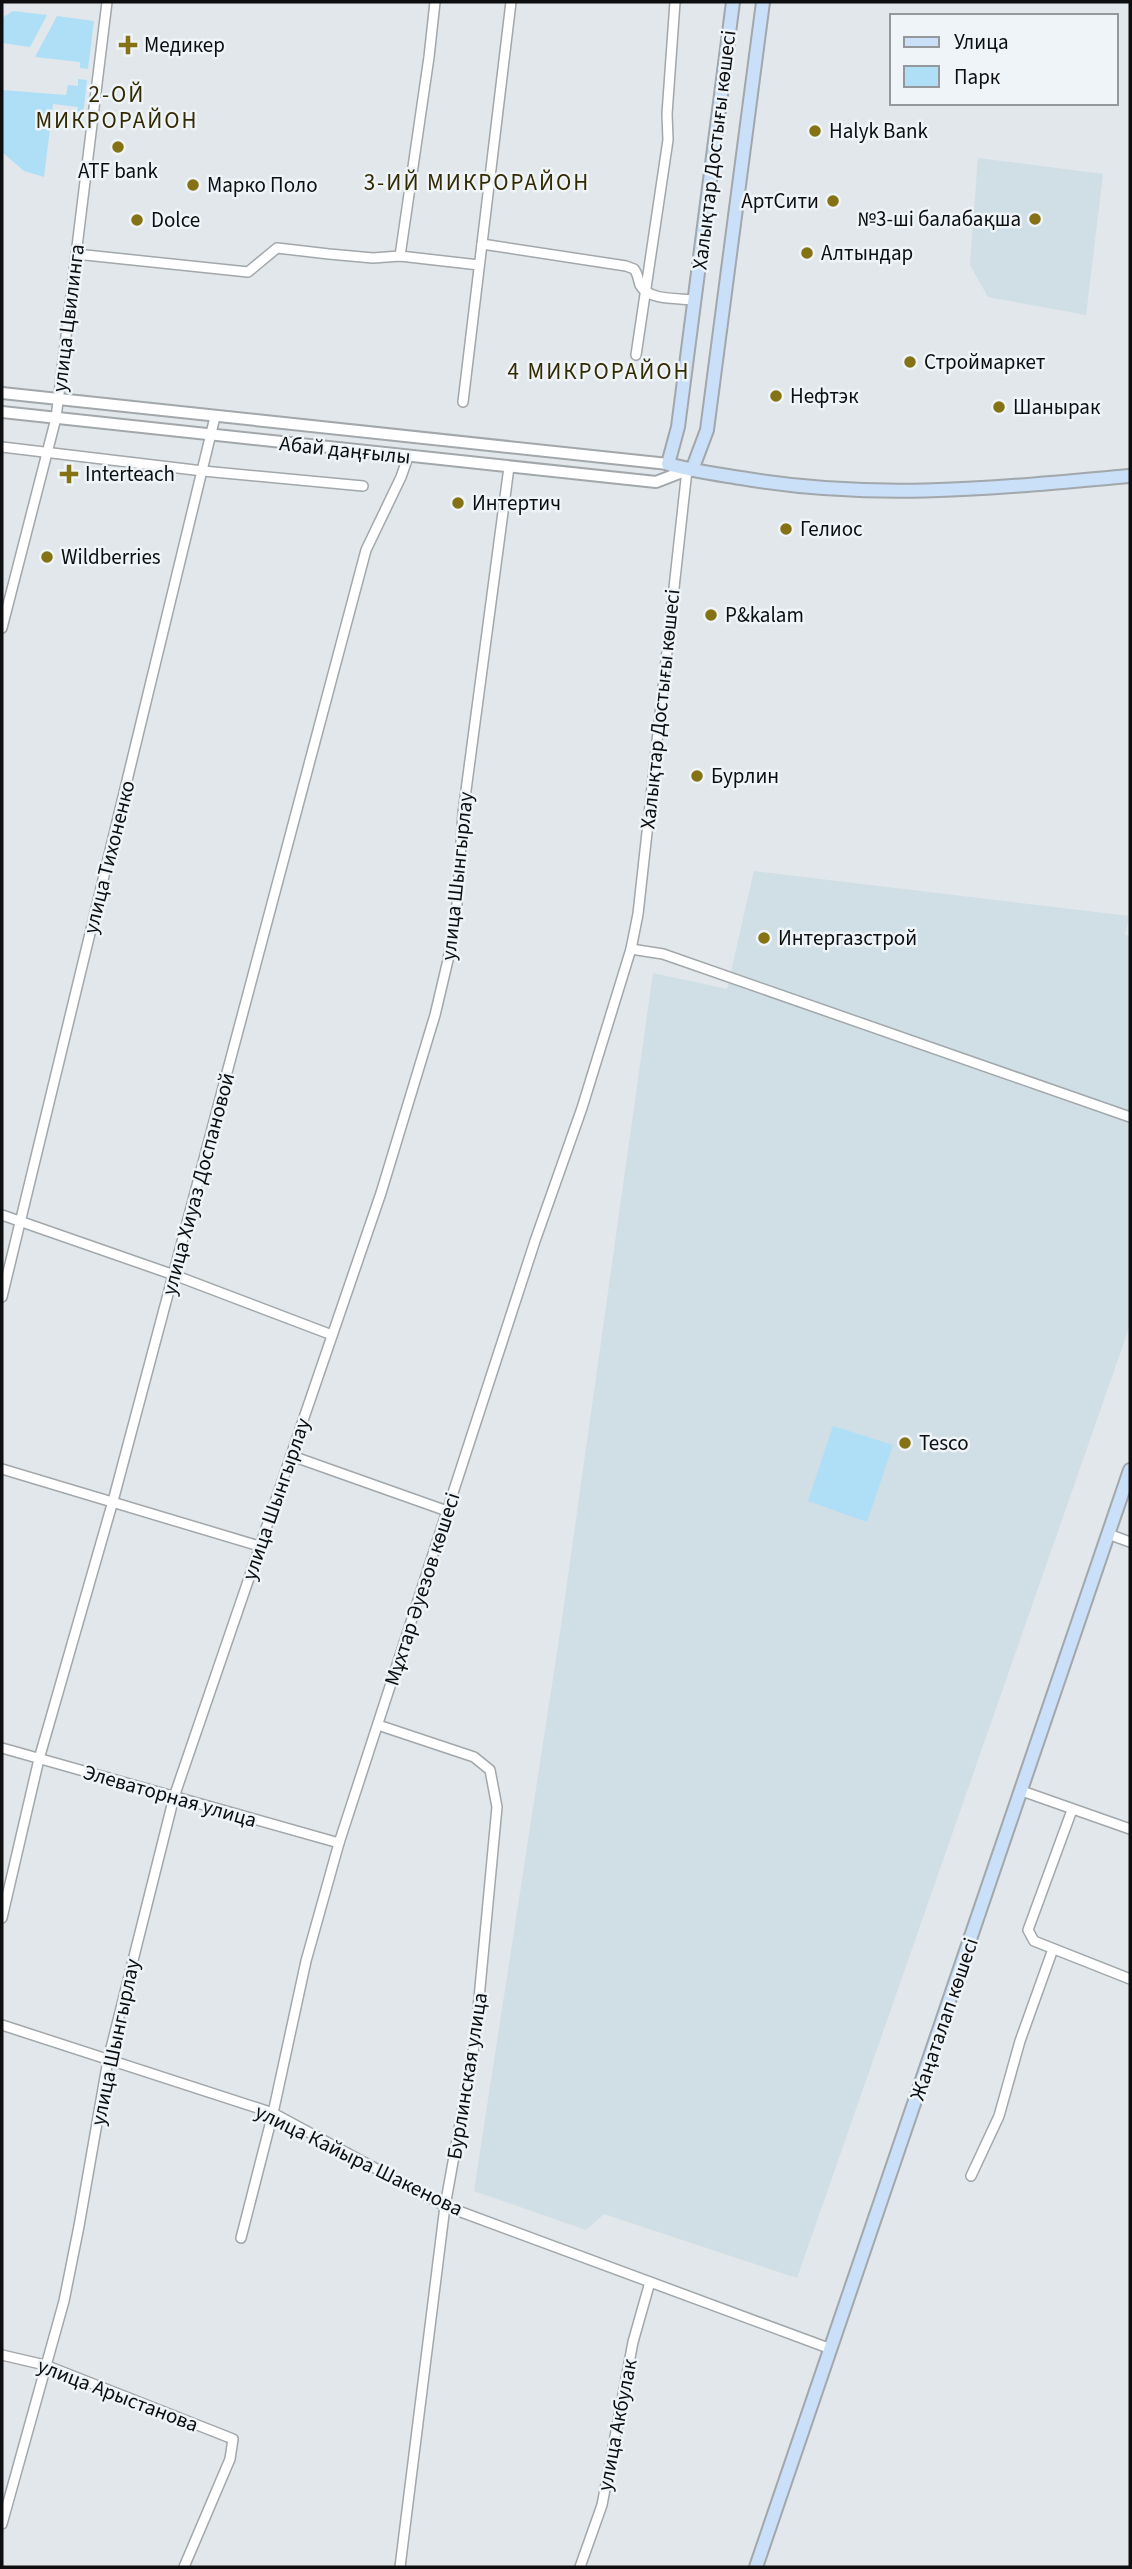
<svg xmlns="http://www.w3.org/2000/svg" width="1132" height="2569" font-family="'Source Sans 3',sans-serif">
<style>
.built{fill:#d0dee5}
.green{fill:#afdff6}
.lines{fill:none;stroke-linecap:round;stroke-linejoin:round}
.minor-casing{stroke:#a1a7aa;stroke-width:12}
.tertiary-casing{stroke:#a1a7aa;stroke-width:14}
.secondary-casing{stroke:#a1a7aa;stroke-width:16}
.minor{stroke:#fff;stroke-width:9}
.tertiary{stroke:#fff;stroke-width:10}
.secondary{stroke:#cadff8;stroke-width:12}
.poi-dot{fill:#857214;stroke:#eef4f7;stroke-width:2.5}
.labels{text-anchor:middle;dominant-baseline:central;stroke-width:5;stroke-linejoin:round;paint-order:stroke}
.poi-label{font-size:21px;fill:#0c0e0f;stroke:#eef4f7;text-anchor:start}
.street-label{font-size:21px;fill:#0c0e0f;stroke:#eef4f7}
.neighbourhood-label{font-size:23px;letter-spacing:2px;fill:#332a00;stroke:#eef4f7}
</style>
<rect width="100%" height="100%" fill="#e1e7ea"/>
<g class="built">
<polygon points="978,158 1103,174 1086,315 988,297 970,265"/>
<polygon points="754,871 1129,916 1125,935 1130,936 1130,1325 797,2278 604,2214 586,2230 474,2191 560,1633 653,973 727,989"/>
</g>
<g class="green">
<polygon points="13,11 47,15 30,47 2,43 2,18"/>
<polygon points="57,16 94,21 88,69 80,68 80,62 35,57"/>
<polygon points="78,79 87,80 82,124 76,123 78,107 53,104 44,177 24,171 2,152 2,90 66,95 68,85 78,86"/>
<polygon points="833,1426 893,1445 867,1522 808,1501"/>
</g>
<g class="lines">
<defs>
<g id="minor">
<path d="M482,244L626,266L634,269C638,274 638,279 640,285C649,301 678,298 695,300"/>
<polyline points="76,254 248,272 277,248 329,254 373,258 400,256 479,265"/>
<polyline points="400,256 429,57 435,2"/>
<polyline points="636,355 668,140 667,114 675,2"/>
<polyline points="463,402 511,2"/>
<polyline points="2,447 203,471 363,486"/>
<polyline points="2,628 56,418 107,2"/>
<polyline points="631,949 663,954 1130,1117"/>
<polyline points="2,1215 174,1275 332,1335"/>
<polyline points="2,1297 215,417"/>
<polyline points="292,1456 447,1511"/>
<polyline points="2,1469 259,1546"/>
<polyline points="1108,1534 1130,1542"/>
<polyline points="378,1725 474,1757 490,1770 497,1807 475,2041 445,2206 400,2567"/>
<polyline points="2,1748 339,1843"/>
<polyline points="1022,1791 1130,1829"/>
<polyline points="1072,1810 1028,1930 1034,1941 1130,1979"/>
<polyline points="2,1918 39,1759 113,1501 366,550 401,477 408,457"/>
<polyline points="2,2025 273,2113 445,2206 831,2349"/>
<polyline points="971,2176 999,2116 1020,2041 1053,1949"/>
<polyline points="241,2238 273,2113 306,1961 339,1843 535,1241 582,1108 631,949 638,914 687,470"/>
<polyline points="2,2355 45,2365 233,2439 230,2459 184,2567"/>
<polyline points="2,2524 64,2301 79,2226 108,2060 174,1797 381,1193 435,1015 448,960 457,904 463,813 509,467"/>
<polyline points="580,2567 602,2505 633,2342 650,2282"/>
</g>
<g id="tertiary">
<polyline points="2,393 668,464"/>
<polyline points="2,412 656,482 687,470"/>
</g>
<g id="secondary">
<path d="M733,2L678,427L668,464C692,471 716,474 741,478C875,501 996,488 1130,476"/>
<polyline points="692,470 707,430 763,2"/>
<polyline points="756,2567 1130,1470"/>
</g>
</defs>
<use href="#minor" class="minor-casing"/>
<use href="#tertiary" class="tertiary-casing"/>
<use href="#secondary" class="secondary-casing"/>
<use href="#minor" class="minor"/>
<use href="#tertiary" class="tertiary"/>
<use href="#secondary" class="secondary"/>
</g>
<g class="poi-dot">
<path d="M124.5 34.5h7v7h7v7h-7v7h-7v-7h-7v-7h7z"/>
<circle cx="815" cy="131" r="7"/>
<circle cx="118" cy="147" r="7"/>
<circle cx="193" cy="185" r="7"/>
<circle cx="833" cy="201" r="7"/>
<circle cx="1035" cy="219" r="7"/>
<circle cx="137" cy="220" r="7"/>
<circle cx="807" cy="253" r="7"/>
<circle cx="910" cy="362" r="7"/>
<circle cx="776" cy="396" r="7"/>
<circle cx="999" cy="407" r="7"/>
<path d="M65.5 463.5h7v7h7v7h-7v7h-7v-7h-7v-7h7z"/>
<circle cx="458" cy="503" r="7"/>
<circle cx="786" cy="529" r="7"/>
<circle cx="47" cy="557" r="7"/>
<circle cx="711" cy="615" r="7"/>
<circle cx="697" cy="776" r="7"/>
<circle cx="764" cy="938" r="7"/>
<circle cx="905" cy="1443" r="7"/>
</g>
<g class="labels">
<g class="poi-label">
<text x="144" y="45">Медикер</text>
<text x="829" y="131">Halyk Bank</text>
<text x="118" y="171" text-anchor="middle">ATF bank</text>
<text x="207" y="185">Марко Поло</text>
<text x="819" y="201" text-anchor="end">АртСити</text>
<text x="1021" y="219" text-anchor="end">№3-ші балабақша</text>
<text x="151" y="220">Dolce</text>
<text x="821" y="253">Алтындар</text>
<text x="924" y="362">Строймаркет</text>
<text x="790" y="396">Нефтэк</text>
<text x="1013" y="407">Шанырак</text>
<text x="85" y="474">Interteach</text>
<text x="472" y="503">Интертич</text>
<text x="800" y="529">Гелиос</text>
<text x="61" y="557">Wildberries</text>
<text x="725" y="615">P&amp;kalam</text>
<text x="711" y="776">Бурлин</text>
<text x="778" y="938">Интергазстрой</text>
<text x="919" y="1443">Tesco</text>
</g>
<g class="street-label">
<text transform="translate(714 150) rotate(-83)">Халықтар Достығы көшесі</text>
<text transform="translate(68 318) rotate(-83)">улица Цвилинга</text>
<text transform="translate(345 450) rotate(6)">Абай даңғылы</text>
<text transform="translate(660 709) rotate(-84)">Халықтар Достығы көшесі</text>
<text transform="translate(109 857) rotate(-76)">улица Тихоненко</text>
<text transform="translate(457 876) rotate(-84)">улица Шынгырлау</text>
<text transform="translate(198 1184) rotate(-75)">улица Хиуаз Доспановой</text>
<text transform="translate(276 1499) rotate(-71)">улица Шынгырлау</text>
<text transform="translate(422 1589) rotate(-72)">Мұхтар Әуезов көшесі</text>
<text transform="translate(170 1796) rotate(16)">Элеваторная улица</text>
<text transform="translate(944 2019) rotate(-71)">Жаңаталап көшесі</text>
<text transform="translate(115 2042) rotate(-78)">улица Шынгырлау</text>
<text transform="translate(467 2076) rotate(-81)">Бурлинская улица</text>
<text transform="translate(359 2160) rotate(26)">улица Кайыра Шакенова</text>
<text transform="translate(118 2395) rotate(21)">улица Арыстанова</text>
<text transform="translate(617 2425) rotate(-79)">улица Акбулак</text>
</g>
<g class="neighbourhood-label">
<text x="117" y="94">2-ОЙ<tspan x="117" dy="26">МИКРОРАЙОН</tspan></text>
<text x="477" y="182">3-ИЙ МИКРОРАЙОН</text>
<text x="599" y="371">4 МИКРОРАЙОН</text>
</g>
</g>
<rect width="1132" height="2569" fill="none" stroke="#0c0e0f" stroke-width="7"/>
<rect x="890" y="14" width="228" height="91" fill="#eef4f7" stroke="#94989a" stroke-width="2"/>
<rect x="904" y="37" width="35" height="10" fill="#cadff8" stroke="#94989a" stroke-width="2"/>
<text x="954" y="49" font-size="21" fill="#0c0e0f">Улица</text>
<rect x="904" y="66" width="35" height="21" fill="#afdff6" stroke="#94989a" stroke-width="2"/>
<text x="954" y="84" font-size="21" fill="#0c0e0f">Парк</text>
</svg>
